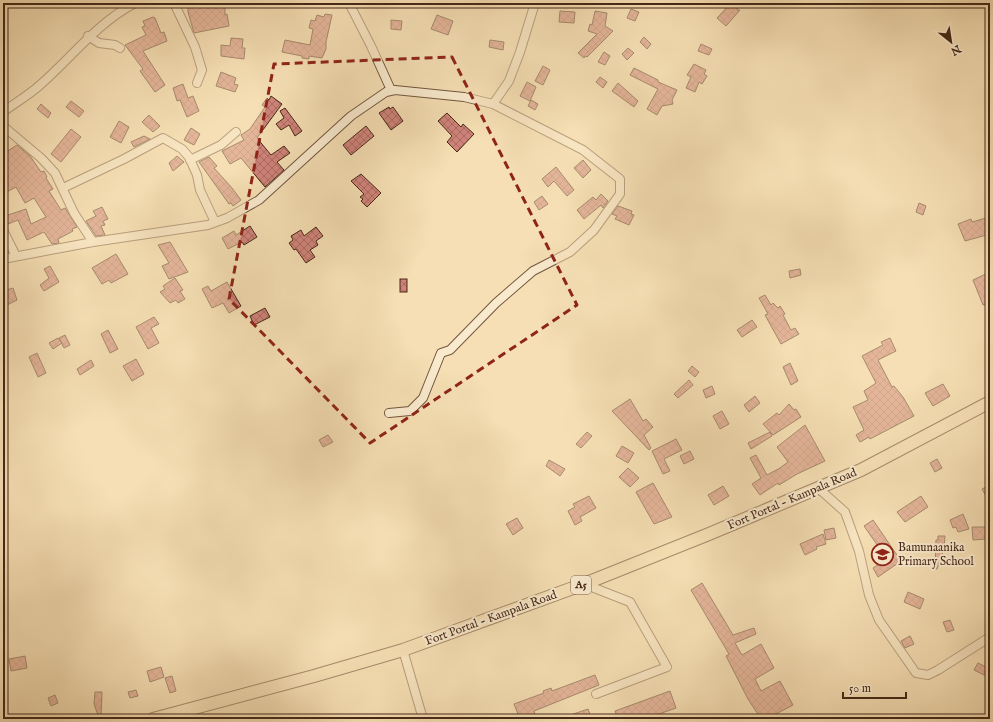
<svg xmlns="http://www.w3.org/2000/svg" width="993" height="722" font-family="'IM FELL English',serif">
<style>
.building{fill:url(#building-cross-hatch);stroke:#462817}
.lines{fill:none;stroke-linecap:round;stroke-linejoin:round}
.street-casing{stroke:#72563e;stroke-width:10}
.primary-casing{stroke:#462817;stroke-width:14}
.street{stroke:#f9eace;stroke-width:8}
.primary{stroke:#f6dfb4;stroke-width:12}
.marked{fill:none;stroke:#8f2418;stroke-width:3;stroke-dasharray:8 5;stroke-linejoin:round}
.labels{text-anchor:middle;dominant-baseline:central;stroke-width:4;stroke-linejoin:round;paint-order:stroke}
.shield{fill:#f9eace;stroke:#7c624e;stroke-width:1}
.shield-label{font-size:11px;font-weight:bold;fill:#462817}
.street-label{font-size:12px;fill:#462817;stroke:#f9eace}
.poi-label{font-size:12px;fill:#462817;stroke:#f9eace;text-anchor:start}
</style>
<defs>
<pattern id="building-cross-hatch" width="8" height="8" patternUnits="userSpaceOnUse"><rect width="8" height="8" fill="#d0837a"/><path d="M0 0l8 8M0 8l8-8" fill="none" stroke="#ab6b63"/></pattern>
</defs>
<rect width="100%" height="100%" fill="#f6dfb4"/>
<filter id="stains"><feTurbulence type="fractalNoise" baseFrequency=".005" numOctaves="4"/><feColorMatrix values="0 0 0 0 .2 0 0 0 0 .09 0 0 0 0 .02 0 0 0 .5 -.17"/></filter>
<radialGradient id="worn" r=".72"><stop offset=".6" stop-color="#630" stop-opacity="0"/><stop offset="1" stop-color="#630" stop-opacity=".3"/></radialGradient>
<g class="building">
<polygon points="188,3 225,3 225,15 227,14 229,26 194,33 188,12"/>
<polygon points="730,4 738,5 737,10 740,10 726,26 717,18"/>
<polygon points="631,9 639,12 635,21 627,18"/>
<polygon points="560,11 575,12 574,23 559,22"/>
<polygon points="595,11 607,13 605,26 613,31 587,57 585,56 584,58 578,53 597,34 588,31 590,24 592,25"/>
<polygon points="325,14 332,15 326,42 326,49 322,58 309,56 309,59 302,58 302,56 282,52 285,40 310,45 313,29 309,28 311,20 315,21 317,15 324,17"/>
<polygon points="437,15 453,21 448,35 431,29"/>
<polygon points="153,17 155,18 161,33 164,32 167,41 143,51 165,85 155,92 140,71 143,69 125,45 146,35 142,27 145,26 143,21"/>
<polygon points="391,20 402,21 401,30 391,29"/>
<polygon points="644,37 651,44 647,49 640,42"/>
<polygon points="231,38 243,39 242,48 245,48 244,59 221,56 221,45 230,46"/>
<polygon points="490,40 504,42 503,50 489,47"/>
<polygon points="701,44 712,49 709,55 698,51"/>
<polygon points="628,48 634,53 627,60 622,54"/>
<polygon points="604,52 610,56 605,65 598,62"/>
<polygon points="694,64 706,70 704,74 707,76 702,84 699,82 695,92 686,88 691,77 687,75"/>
<polygon points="543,66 550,70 543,85 535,81"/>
<polygon points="634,68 658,80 658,82 677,90 672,100 673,104 662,106 657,115 647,109 658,89 630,75"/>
<polygon points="221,72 236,78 234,84 238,85 235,92 216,86"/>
<polygon points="600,77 607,82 603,88 596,82"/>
<polygon points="527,82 536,87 530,101 520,96"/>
<polygon points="618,83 638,101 634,107 612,91"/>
<polygon points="183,84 188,98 193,96 199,111 187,117 180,100 177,101 173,88"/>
<polygon points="271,96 282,104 257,138 271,155 284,146 290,153 277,162 284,170 265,187 241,158 230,164 222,151 244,140 241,135 250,129 265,107 262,105 267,98 269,100"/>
<polygon points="531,100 538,104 535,110 528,106"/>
<polygon points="71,101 84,111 79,117 66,107"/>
<polygon points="41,104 51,113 48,118 37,109"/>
<polygon points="389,107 390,109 393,107 403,121 391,130 379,113"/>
<polygon points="285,108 302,131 295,136 289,125 281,130 276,124 284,118 280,111"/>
<polygon points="447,113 461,127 463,124 474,134 457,152 447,142 452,136 438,121"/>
<polygon points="149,115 160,126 153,132 142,122"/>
<polygon points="119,121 129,127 121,143 110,137"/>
<polygon points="366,126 374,136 351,155 343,145"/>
<polygon points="191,128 200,134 194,145 184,140"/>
<polygon points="71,129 81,137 61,162 51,154"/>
<polygon points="144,136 150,139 134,147 131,142"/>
<polygon points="17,145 30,156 41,172 44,171 47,177 46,178 53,189 49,191 61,210 65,208 77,227 72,229 73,231 58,239 59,243 52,244 44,232 27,240 18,220 8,224 5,216 26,209 31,224 46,217 34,198 25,203 16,187 3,194 3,154"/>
<polygon points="177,156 184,162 173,171 169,163"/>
<polygon points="209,157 217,166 214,168 232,188 241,200 233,206 231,203 229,204 199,162"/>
<polygon points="583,160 591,170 583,178 574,168"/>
<polygon points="556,167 574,190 567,196 554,181 548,187 542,179"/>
<polygon points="361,174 381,193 367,207 361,201 363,199 360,197 364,194 351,181"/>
<polygon points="601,194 608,201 603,208 601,205 584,219 577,210 593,197 596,200"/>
<polygon points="542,196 548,204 539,210 534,202"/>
<polygon points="919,203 926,206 923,215 916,212"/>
<polygon points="618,206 632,211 631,214 634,215 629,225 615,219 617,216 612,214"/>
<polygon points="102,207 108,219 103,221 105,225 101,226 105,235 96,236 86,221 96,216 93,211"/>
<polygon points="986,218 988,223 990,222 990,234 965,241 958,224 971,219 972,222"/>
<polygon points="250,226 257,237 244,245 242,242 228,249 222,238 234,231 236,235"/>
<polygon points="316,227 323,236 316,241 318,245 310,250 315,257 306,263 296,249 294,250 289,243 293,240 291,236 301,230 304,236"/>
<polygon points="170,242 188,272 169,279 162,266 169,263 158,245"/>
<polygon points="116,254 128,274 111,283 109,280 102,284 92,268"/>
<polygon points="50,266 59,282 44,291 40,285 49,278 44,269"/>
<polygon points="800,269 801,275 790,278 789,271"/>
<polygon points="990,272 990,304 983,305 973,280"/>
<polygon points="175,278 183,290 180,291 185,299 178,303 176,300 170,303 160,292 165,289 163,286"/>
<rect x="400" y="279" width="7" height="13"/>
<polygon points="227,282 241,306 229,313 223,303 212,308 202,289 208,286 211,291"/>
<polygon points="13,288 17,300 3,307 3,291"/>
<polygon points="765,295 771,305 773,303 778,308 780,306 785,314 783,315 791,330 795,328 799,334 781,344 765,315 768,314 759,298"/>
<polygon points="265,308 270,317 254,325 250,316"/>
<polygon points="154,317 159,324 151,328 159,343 148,349 136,327"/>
<polygon points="752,320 757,327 742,337 737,330"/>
<polygon points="108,330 118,349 110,353 101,334"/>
<polygon points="65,335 70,345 64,348 59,338"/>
<polygon points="58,338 62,343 53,349 49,343"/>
<polygon points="890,338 896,351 878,360 892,387 894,386 903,397 914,416 870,439 869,437 860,442 856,435 864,430 853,407 868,400 864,391 876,383 862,356 883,345 881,342"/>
<polygon points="37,353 46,373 38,377 29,357"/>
<polygon points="136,359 144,374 132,381 123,366"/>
<polygon points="91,360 94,366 80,375 77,369"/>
<polygon points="790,363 798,381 791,385 783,367"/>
<polygon points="692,366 699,372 695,377 688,371"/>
<polygon points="689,380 693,385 678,398 674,394"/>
<polygon points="943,384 950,396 933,406 925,393"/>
<polygon points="712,386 715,394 706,398 703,390"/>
<polygon points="755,396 760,403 749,412 744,405"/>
<polygon points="630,399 643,421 646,419 653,427 644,435 651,448 649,450 612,411"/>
<polygon points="789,404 794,410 796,409 801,417 773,435 763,424 777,413 779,415"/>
<polygon points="722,411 729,424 720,429 713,416"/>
<polygon points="805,425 825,461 797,474 779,485 778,483 760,495 752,484 761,478 750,458 756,455 767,475 780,468 788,462 777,447"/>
<polygon points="587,432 592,436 581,448 576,444"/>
<polygon points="770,432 772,436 751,449 748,443"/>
<polygon points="328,435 333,442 323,447 319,440"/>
<polygon points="676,439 682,450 664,459 670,471 663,474 652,451"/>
<polygon points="622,446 634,453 628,463 616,456"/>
<polygon points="690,451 694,459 684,464 680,456"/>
<polygon points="937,459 942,468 935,472 930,463"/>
<polygon points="549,460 565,469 560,476 546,466"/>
<polygon points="628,468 639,478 630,487 619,477"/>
<polygon points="653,483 672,517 654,524 636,492"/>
<polygon points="990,485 990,503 982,489"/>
<polygon points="723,486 729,496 714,505 708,495"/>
<polygon points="589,496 596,508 580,517 582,521 575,525 568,511 575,507 573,504"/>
<polygon points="921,496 928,507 905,522 897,512"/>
<polygon points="963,514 969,529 958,532 956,527 953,528 950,520"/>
<polygon points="517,518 523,528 513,535 506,524"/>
<polygon points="873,520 901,561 878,577 873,568 887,559 864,526"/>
<polygon points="972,527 986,527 986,539 973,540"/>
<polygon points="834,528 836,538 826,540 824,530"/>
<polygon points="823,534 826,544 816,547 817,549 805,555 800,544"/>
<polygon points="938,536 945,536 944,549 937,569 935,569 936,540 938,540"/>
<polygon points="702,583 733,635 754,628 756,634 735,643 742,655 761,644 774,668 755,679 761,691 780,681 793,705 774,715 776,719 761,719 748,699 726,656 729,654 691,590"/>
<polygon points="908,592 924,599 920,609 904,602"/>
<polygon points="950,620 954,630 947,632 943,622"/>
<polygon points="910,636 914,644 905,648 901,641"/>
<polygon points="25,656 27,668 11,671 9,659"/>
<polygon points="978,663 990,669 988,677 974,670"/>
<polygon points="161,667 164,677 150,682 147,671"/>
<polygon points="595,675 599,685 534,711 536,719 520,719 514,704 544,693 543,691 551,688 552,691"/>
<polygon points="172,676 176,691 170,693 165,678"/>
<polygon points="136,690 138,696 130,698 128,692"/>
<polygon points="670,691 676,708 645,719 618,719 615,711"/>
<polygon points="95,692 102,692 101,717 99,718 94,704"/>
<polygon points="55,695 58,703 51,706 48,698"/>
<polygon points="588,709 592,719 562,719 562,718"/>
</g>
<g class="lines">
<defs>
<g id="street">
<polyline points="174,3 195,47 202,70 197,83"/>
<polyline points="349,3 371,46 391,90"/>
<polyline points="88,36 99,43 115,45 120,48"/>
<polyline points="493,104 509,81 520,52 535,3"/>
<path d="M3,112C15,103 29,95 40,85C72,57 97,23 135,3"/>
<polyline points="3,126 41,158 55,173 74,213 93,242"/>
<polyline points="190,160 221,145 236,132"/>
<polyline points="63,188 124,159 163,138 182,149 189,157 197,175 200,190 215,222"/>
<polyline points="3,230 16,256"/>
<polyline points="3,259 93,242 208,225 227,218 259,200 351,116 386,92 395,90 464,97 493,104 583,150 620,179 620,194 594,230 570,252 533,271 496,303 450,350 441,353 423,398 410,411 389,413"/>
<polyline points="817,487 845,512 859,551 869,595 879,620 916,673 928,675 938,670 990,637"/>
<polyline points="584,584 630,602 667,667 596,694"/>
<polyline points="403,650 423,719"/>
</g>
<polyline id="primary" points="153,719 314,676 403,650 584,584 709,534 861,470 990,402"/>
</defs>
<use href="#street" class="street-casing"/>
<use href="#primary" class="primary-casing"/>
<use href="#street" class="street"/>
<use href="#primary" class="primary"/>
</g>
<path d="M0 0H993V722H0ZM452,57L577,305L370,443L229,299L274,64Z" fill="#f6dfb4" fill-opacity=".55" fill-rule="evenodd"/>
<path class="marked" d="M452,57L577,305L370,443L229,299L274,64Z"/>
<defs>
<symbol id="school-ring" viewBox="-11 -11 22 22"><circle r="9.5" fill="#f9eace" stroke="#8f2418" stroke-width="1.5"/><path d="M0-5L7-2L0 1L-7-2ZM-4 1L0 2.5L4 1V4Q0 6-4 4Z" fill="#8f2418"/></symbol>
</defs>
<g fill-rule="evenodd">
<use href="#school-ring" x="870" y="542" width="25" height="25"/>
</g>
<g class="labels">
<rect class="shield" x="571" y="576" width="20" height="18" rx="3"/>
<g class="shield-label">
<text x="581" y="585">A5</text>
</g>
<g class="street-label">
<text transform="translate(792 499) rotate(-23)">Fort Portal - Kampala Road</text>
<text transform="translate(491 618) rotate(-20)">Fort Portal - Kampala Road</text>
</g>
<g class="poi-label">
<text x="898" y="547">Bamunaanika<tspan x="898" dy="14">Primary School</tspan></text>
</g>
</g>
<rect width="993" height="722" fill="none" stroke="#f6dfb4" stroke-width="16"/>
<rect x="4" y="4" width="985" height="714" fill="none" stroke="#462817" stroke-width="2"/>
<rect x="8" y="8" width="977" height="706" fill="none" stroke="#462817"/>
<g transform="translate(951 42) rotate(150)" stroke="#f9eace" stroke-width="3" paint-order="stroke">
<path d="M0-3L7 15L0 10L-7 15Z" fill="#462817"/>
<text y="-6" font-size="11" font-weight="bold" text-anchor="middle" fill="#462817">N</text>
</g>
<path d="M843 692v6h63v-6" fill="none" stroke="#462817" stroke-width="2"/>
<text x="849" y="692" font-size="12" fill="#462817" stroke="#f9eace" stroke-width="3" paint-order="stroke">50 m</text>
<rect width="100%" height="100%" filter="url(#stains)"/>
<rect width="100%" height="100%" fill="url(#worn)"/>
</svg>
